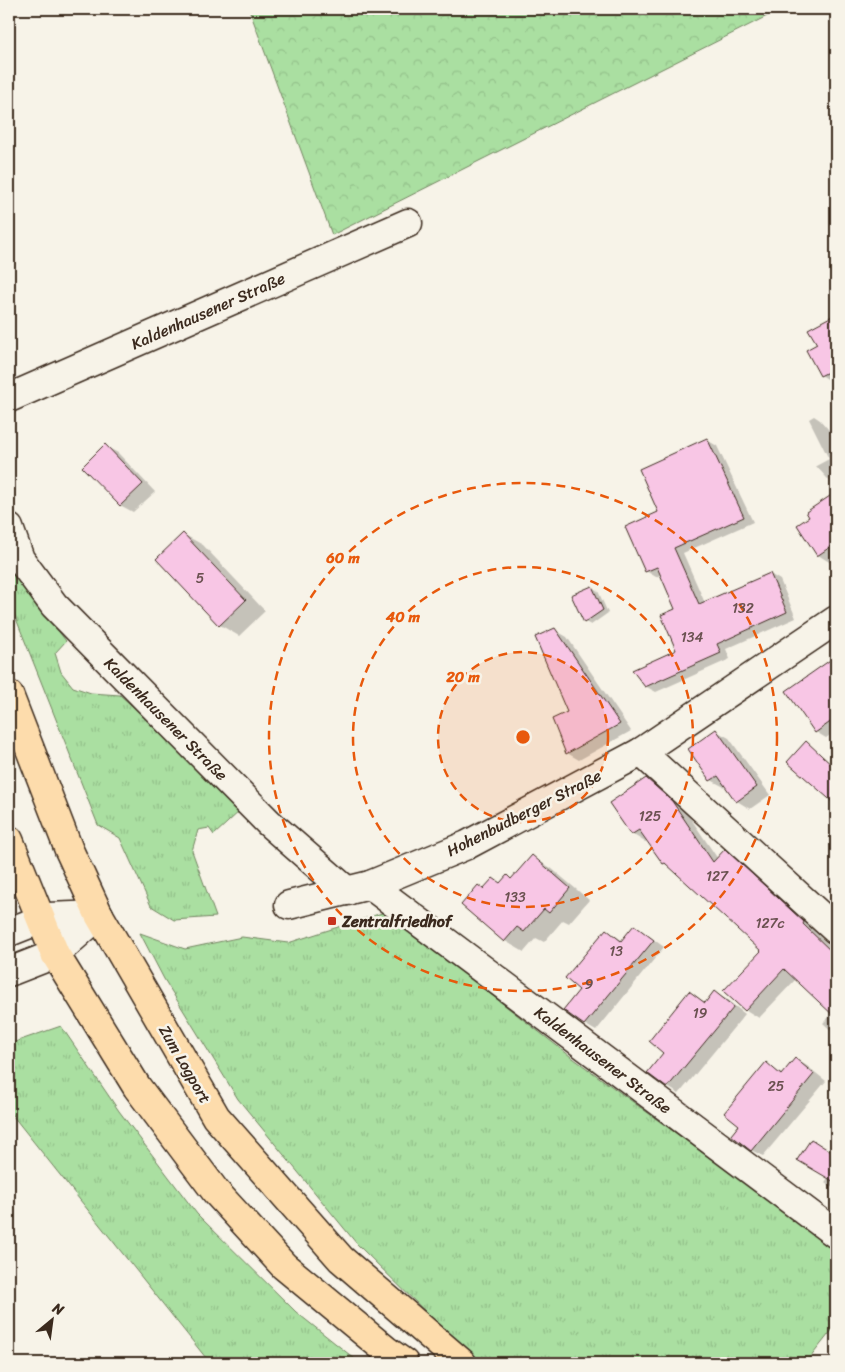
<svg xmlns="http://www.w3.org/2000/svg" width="845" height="1372" font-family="Sriracha,sans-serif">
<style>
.grass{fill:url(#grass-tufts);stroke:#728460}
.forest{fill:url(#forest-crowns);stroke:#728460}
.shadow{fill:#0003}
.building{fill:#f8c6e5;stroke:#3b2a1e}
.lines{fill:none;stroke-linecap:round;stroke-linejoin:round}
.minor-casing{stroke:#3b2a1e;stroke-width:31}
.major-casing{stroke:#3b2a1e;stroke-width:31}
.minor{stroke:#f7f3e8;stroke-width:28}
.major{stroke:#fddcac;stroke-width:28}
.ring{fill:none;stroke:#e8590c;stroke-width:2.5;stroke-dasharray:9 6}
.poi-dot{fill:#c8321e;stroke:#f7f3e8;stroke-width:2}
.labels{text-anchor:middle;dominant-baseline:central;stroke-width:5;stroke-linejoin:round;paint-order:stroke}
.number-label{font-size:14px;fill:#6a5150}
.street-label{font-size:16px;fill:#3b2a1e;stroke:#f7f3e8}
.poi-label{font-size:16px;font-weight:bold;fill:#3b2a1e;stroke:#f7f3e8;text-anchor:start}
.centre{fill:#e8590c;stroke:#f7f3e8;stroke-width:2.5}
.ring-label{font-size:15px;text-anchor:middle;font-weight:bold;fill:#e8590c;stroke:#f7f3e8;stroke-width:5;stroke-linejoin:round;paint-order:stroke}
</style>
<defs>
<pattern id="grass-tufts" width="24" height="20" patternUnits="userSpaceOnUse" patternTransform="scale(1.25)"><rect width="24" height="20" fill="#aadfa1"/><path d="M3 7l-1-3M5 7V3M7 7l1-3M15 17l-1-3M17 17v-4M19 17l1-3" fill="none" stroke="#93c08a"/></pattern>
<pattern id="forest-crowns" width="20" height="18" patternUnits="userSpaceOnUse" patternTransform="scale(1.25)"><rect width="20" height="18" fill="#aadfa1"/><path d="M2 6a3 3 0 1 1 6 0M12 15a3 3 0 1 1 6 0" fill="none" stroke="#93c08a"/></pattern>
</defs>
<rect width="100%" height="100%" fill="#f7f3e8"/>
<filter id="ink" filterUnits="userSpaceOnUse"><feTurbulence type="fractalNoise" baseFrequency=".02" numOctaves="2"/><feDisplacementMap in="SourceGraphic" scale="10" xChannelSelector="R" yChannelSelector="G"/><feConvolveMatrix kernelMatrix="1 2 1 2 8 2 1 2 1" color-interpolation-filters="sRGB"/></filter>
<g filter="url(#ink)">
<g class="grass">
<polygon points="9,544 40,607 66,641 55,653 61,672 73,687 91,693 120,695 198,765 242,809 214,835 209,828 198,830 192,851 216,917 174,920 151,906 120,838 98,825 9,601"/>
<polygon points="385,912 570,1056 836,1250 836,1325 806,1363 482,1363 448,1334 357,1244 238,1099 164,979 140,933 185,949 242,937 288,943"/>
<polygon points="61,1026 119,1111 197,1214 296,1312 360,1363 210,1363 9,1111 9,1044"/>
</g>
<polygon class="forest" points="249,9 781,9 332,235"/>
<g class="shadow">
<polygon points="836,315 836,381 834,383 821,375 819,345 810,330"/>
<polygon points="814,416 820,420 836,438 836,488 816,466 829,459 809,419"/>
<polygon points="707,440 717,446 753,522 683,553 705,603 770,574 780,580 796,618 726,649 730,659 656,692 645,686 677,651 677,609 662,574 656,577 646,571 660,513"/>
<polygon points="105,446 118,453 155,492 133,512 120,505"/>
<polygon points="827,499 836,505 836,559 831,563 818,555 811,517"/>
<polygon points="183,534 203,545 265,611 239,636 220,625"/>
<polygon points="592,587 598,591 608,613 591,625 585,622"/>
<polygon points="555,630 567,637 631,731 579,760 567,753 568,712"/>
<polygon points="836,658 836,731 826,738 816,732 788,692"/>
<polygon points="716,731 729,738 770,795 750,809 737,801 725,786 724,787 711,780"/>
<polygon points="806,742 836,768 836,800 834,797"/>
<polygon points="646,779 660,787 685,810 718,859 725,851 738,859 817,931 815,932 836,952 836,1035 823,1023 833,1013 796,979 759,1018 746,1010 725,991 763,951 676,870 663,863 648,840 645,842 632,834"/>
<polygon points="532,857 551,868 589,900 569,923 563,920 544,942 536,938 524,952 505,941 463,905 484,890 501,884 507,877 512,880"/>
<polygon points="635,926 664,947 596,1031 584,1024 581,990 606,930 623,941"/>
<polygon points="690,992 706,1003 715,993 726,999 745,1014 679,1094 668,1087 665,1053"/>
<polygon points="795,1059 807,1066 826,1081 763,1156 751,1150 740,1125 766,1064 782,1074"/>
<polygon points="823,1147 836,1156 836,1190 825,1182 829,1177"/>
</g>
<g class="building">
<polygon points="836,314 836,378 832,370 820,376 806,350 817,344 808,329"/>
<polygon points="707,438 744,517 674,548 699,604 770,573 787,612 717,644 721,653 645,687 632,670 676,650 661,615 675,609 657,567 645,572 625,527 658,512 639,469"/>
<polygon points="105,444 143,484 120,506 82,467"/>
<polygon points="836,492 836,543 817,556 797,525 809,517 806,512"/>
<polygon points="183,533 246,600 219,626 156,559"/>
<polygon points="592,586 603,610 584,623 571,595"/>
<polygon points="555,628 620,724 566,754 552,719 567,712 535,637"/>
<polygon points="836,656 836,718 815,733 786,691"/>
<polygon points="716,729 757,787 736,802 718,776 710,781 688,749"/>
<polygon points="806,741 836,769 836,805 787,762"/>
<polygon points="646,778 672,801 713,862 725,849 804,922 803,924 836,956 836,1018 784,969 745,1011 723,991 761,951 665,863 663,864 639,830 631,835 609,803"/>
<polygon points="532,855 570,888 549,913 544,909 524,932 517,927 504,942 461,905 478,885 483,889 493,878 500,883 507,875 511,879"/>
<polygon points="634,925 654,940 584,1025 563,1010 579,990 565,978 606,929 621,941"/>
<polygon points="689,991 705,1003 714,991 734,1007 667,1088 647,1073 663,1053 649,1041"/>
<polygon points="795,1058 814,1074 751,1151 731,1135 739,1125 724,1113 766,1062 781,1075"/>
<polygon points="811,1139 836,1155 836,1183 797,1160"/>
</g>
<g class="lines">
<defs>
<g id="minor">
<polyline points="9,398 408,223"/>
<polyline points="9,528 20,559 54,605 269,823 347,891"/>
<polyline points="641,752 836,930"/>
<polyline points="370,885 836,1234"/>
<polyline points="289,905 370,885 467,845 641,752 836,620"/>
<polyline points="9,932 47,917 99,915"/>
<polyline points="9,972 55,954 99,915"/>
</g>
<g id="major">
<polyline points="9,695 69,850 99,915 216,1117 341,1259 462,1363"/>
<polyline points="9,840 55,954 137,1087 216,1192 284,1266 387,1351 404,1363"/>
</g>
</defs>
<use href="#minor" class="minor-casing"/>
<use href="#major" class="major-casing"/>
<use href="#minor" class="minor"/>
<use href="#major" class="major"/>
</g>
</g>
<circle cx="523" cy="737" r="85" fill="#e8590c" fill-opacity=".12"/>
<g class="ring">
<circle cx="523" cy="737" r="85"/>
<circle cx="523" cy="737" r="170"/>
<circle cx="523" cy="737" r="254"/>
</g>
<rect class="poi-dot" x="327" y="916" width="10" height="10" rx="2.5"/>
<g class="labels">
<g class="number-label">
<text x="200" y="578">5</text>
<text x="743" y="608">132</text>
<text x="692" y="637">134</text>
<text x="650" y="816">125</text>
<text x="717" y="876">127</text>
<text x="515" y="897">133</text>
<text x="770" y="923">127c</text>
<text x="616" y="951">13</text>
<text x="589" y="984">9</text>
<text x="700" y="1013">19</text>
<text x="776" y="1086">25</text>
</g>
<g class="street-label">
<text transform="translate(208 311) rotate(-24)">Kaldenhausener Straße</text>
<text transform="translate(166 719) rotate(45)">Kaldenhausener Straße</text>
<text transform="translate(524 813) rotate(-27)">Hohenbudberger Straße</text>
<text transform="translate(603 1060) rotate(37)">Kaldenhausener Straße</text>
<text transform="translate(185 1064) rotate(60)">Zum Logport</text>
</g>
<g class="poi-label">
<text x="342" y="921">Zentralfriedhof</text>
</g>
</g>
<circle cx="523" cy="737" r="8" class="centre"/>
<g class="ring-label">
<text x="343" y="563">60 m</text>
<text x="403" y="622">40 m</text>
<text x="463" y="682">20 m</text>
</g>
<rect width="845" height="1372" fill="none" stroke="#f7f3e8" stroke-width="30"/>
<rect x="15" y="15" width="815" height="1342" fill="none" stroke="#3b2a1e" stroke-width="2" filter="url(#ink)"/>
<g transform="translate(52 1320) rotate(29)" stroke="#f7f3e8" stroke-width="4" paint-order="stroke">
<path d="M0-4L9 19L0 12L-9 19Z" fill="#3b2a1e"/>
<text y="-8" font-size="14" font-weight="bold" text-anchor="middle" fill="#3b2a1e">N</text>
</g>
</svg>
